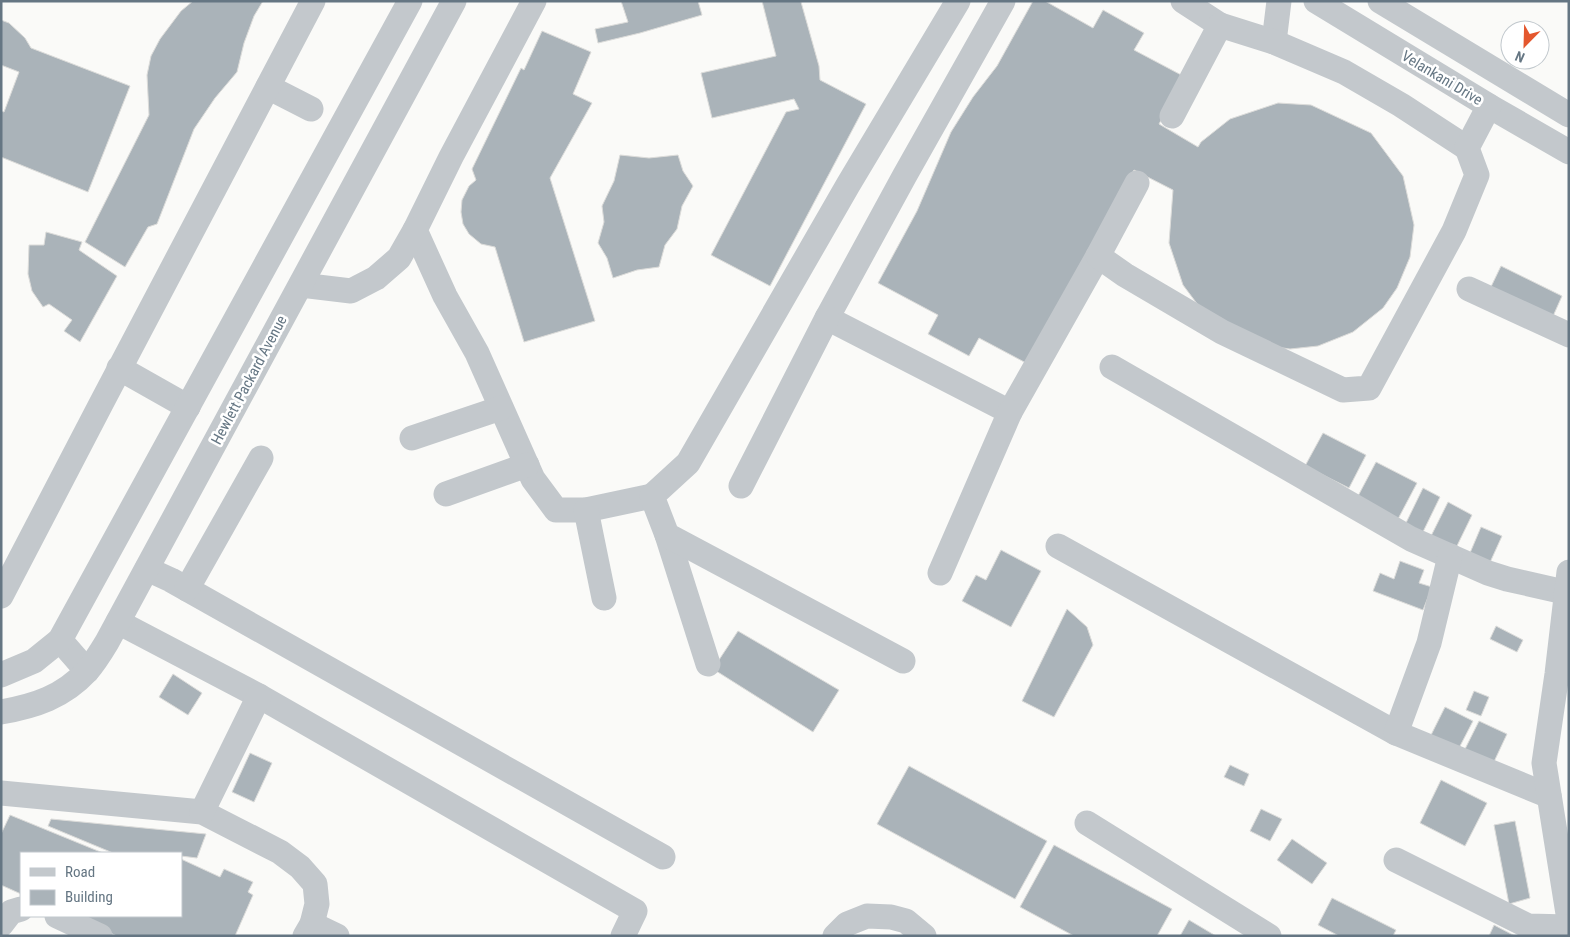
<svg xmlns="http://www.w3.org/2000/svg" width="1570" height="937" font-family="'Roboto Condensed',sans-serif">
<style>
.building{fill:#aab3b9;stroke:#dcdcda}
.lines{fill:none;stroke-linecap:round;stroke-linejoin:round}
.minor{stroke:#c3c8cc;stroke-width:25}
.labels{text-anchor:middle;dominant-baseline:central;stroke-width:5;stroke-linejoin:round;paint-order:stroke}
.street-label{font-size:15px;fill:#657683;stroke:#fff}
</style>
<rect width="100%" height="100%" fill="#fafaf8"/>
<g class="building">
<polygon points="193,1 263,1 254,16 244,43 237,72 215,98 194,129 157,224 148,227 125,267 85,242 149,115 147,75 151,56 160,39 181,11"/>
<polygon points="621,1 698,1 702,15 640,33 598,43 595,29 628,22"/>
<polygon points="762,1 805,1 801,2 819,66 820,80 866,104 770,286 711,255 786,112 799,109 794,99 712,118 701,73 776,56"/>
<polygon points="1033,1 1045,1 1093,28 1103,10 1144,33 1134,50 1185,77 1159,124 1198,147 1201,142 1230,119 1278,103 1311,105 1371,133 1403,176 1414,225 1410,257 1397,288 1383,308 1353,332 1318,346 1290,349 1262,345 1201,309 1183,285 1169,243 1173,190 1134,170 1028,364 979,338 969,356 928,334 938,315 878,283 917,211 951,132 973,97 997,66"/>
<polygon points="1,20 9,23 25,38 31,48 130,86 88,192 1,157 1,111 4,112 19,72 1,65"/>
<polygon points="542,31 591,52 573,94 592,103 550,178 595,321 524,342 495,247 481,244 469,234 463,224 461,212 462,200 469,186 476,180 472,169 521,68 524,70"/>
<polygon points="620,155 649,158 678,155 683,171 693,186 682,206 677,229 665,245 659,267 637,270 613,278 607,258 598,243 604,222 602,206 614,181"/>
<polygon points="46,232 82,242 79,250 117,276 80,342 64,331 72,320 49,304 43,307 32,291 28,274 29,245 44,245"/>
<polygon points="1501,266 1562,296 1550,323 1488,293"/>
<polygon points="1323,433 1366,455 1349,488 1305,466"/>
<polygon points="1376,462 1417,483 1398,519 1357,498"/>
<polygon points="1423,488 1440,497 1421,536 1404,527"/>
<polygon points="1448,502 1472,515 1454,552 1429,540"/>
<polygon points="1481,527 1502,536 1487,569 1467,560"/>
<polygon points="1001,550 1041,571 1011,627 962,601 976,575 986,580"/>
<polygon points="1400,561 1424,570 1419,583 1432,587 1423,610 1373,591 1380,573 1394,579"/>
<polygon points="1067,609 1087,627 1093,645 1054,717 1022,701"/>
<polygon points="1496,626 1523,640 1517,652 1490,639"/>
<polygon points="738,631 839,690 813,732 713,669"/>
<polygon points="173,674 202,693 188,715 159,697"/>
<polygon points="1474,691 1489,697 1481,716 1466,710"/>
<polygon points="1445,707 1473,721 1459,748 1431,735"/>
<polygon points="1479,721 1507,734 1492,766 1463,753"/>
<polygon points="250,753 272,763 254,802 232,792"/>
<polygon points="1230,765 1249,774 1244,786 1224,777"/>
<polygon points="909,766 1047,841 1015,899 877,824"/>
<polygon points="1441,780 1487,803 1465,846 1420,823"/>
<polygon points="1261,809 1282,819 1270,841 1250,831"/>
<polygon points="10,815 103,853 21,853 21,894 1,885 1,834"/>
<polygon points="51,819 206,834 197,858 181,856 181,853 113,853 48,826"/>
<polygon points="1515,821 1530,898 1509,904 1494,825"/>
<polygon points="1292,839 1327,863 1312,884 1277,860"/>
<polygon points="1054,845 1172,909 1157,936 1074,936 1020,907"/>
<polygon points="181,859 220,877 224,869 253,882 248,892 253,895 235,936 117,936 71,916 181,916"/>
<polygon points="1332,898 1396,930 1393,936 1339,936 1318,925"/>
<polygon points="1189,920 1216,936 1180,936"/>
<polygon points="1494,925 1515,936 1489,936"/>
</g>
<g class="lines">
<g class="minor">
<polyline points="534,1 451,157 415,230 445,296 477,353 533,479 556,510 586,510 652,496"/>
<polyline points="1003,1 905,175 827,318 1010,412 1098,256"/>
<polyline points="1183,1 1220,25"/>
<polyline points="1316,1 1489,106 1569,152"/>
<polyline points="1380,1 1569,115"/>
<polyline points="1274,42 1279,1"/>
<polyline points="268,87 311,109"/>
<polyline points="1172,116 1220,25 1274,42 1344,72 1401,105 1467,148"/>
<polyline points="1137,183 1098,256 1125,275 1222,332 1343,390 1369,388 1454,231 1477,175 1467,148 1489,106"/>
<polyline points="301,285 351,291 376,278 399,258 415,230"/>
<polyline points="1469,289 1569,335"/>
<polyline points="1112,367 1411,539 1488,573 1507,579 1569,593"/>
<polyline points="119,368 188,407"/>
<polyline points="412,438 501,408"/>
<polyline points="741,486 827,318"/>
<polyline points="446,494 527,465"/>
<polyline points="586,510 604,598"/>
<polyline points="667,535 708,664"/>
<polyline points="1058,546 1396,733"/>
<polyline points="1450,556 1429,643 1396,733 1549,796"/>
<polyline points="147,569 171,580 663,857"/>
<polyline points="1569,572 1557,674 1544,763 1569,920"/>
<polyline points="940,573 1010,412"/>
<polyline points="187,589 261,458"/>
<polyline points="1,596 102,402 313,1"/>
<polyline points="118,622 259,696 635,911 623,936"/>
<polyline points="60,640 87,671"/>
<polyline points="903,661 667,535 652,496 688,463 848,185 958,1"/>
<polyline points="1,675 34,661 60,640 410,1"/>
<path d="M1,712C35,706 63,697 87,671C95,662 101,652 107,642L454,1"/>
<polyline points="1,793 202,812 280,852 300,867 315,884 317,904 312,924 305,936"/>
<polyline points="202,812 259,696"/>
<polyline points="1087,823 1269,936"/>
<polyline points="1396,860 1528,926 1569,927"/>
<polyline points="57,916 100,936"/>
<polyline points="312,924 337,936"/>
<polyline points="1,925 11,912 21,909"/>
<polyline points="835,936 847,924 867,916 891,917 906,921 924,936"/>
</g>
</g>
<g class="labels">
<g class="street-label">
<text transform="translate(1442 78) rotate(31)">Velankani Drive</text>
<text transform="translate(249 380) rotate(-62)">Hewlett Packard Avenue</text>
</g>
</g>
<rect width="1570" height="937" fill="none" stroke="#657683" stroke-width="5"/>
<rect x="20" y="852" width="162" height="65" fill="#ffffff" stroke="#c1c8cd"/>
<rect x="30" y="868" width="25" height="8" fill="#c3c8cc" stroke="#c1c8cd"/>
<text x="65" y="877" font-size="15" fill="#657683">Road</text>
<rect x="30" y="890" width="25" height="15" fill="#aab3b9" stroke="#c1c8cd"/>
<text x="65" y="902" font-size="15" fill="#657683">Building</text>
<g transform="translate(1525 45) rotate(203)"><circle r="24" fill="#ffffff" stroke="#c1c8cd"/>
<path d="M0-4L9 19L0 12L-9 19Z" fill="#e4572e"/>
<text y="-8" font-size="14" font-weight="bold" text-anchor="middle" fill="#657683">N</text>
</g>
</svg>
